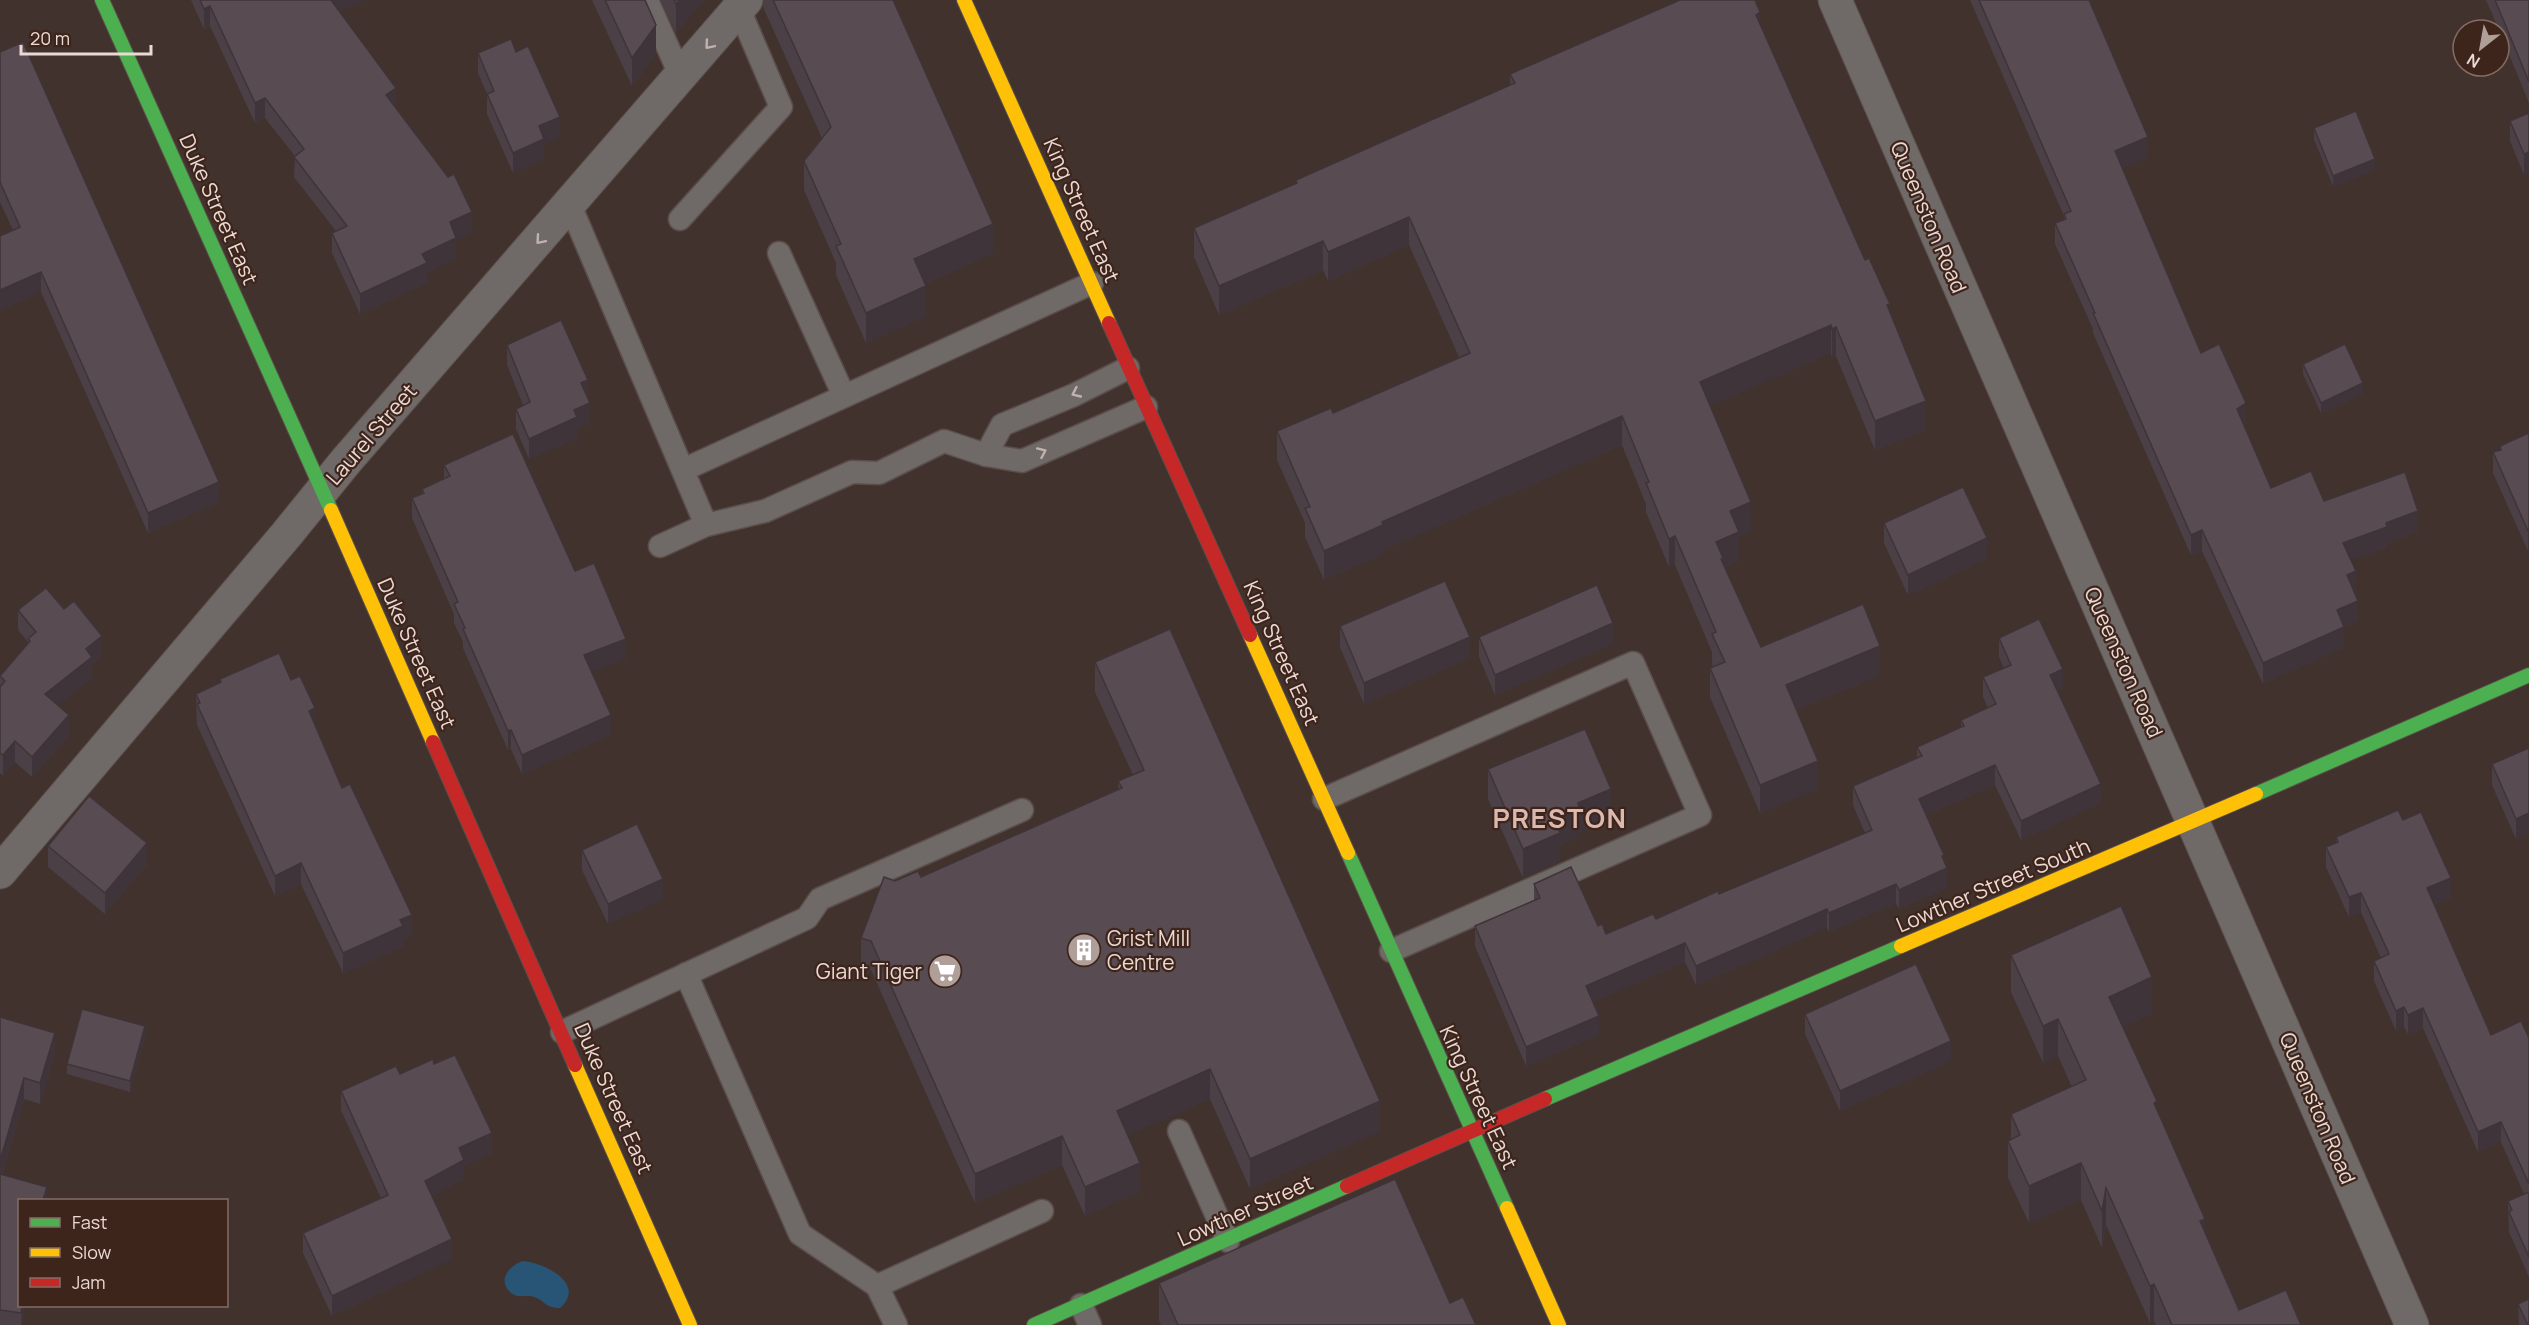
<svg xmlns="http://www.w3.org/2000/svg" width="2529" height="1325" font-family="Manrope,sans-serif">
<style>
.water{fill:#285475}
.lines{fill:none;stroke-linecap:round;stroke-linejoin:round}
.lane-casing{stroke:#5b4e49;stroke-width:25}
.street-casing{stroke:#5b4e49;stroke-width:35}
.fast-casing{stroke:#5b4e49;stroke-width:16}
.slow-casing{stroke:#5b4e49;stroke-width:16}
.jam-casing{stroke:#5b4e49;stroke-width:16}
.lane{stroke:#6f6968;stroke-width:22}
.street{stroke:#6f6968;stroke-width:33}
.fast{stroke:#4caf50;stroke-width:14}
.slow{stroke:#ffc107;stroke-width:14}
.jam{stroke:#c62828;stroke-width:14}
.wall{fill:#4c4047}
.shaded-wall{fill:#3e3439}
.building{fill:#584b52;stroke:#3e3439;stroke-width:1.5}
.oneway{stroke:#c0b2ae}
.labels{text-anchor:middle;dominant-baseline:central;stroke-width:4.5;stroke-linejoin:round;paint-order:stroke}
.street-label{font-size:21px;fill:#ebd9d3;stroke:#3e251c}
.poi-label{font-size:21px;fill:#ebd9d3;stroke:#3e251c;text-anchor:start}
.district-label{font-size:27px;font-weight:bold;letter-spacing:1.5px;fill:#dbb9ae;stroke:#3e251c}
</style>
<rect width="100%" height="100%" fill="#41322d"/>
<path class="water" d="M523,1261C545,1263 587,1284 560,1308C544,1308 546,1301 534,1297C527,1294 518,1299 511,1293C496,1280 510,1265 523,1261Z"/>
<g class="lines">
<defs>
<g id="lane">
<polyline points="647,0 681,77"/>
<polyline points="570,205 706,525"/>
<polyline points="680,219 781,107 739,9"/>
<polyline points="779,253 844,396"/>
<polyline points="986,455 1002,425 1074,395 1128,368"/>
<polyline points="683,470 1092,283"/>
<polyline points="660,546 706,525 765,511 852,472 879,473 944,441 986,455 1022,461 1146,407"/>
<polyline points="1324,799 1633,663 1700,815 1391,951"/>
<polyline points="686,974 800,1234 877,1286 896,1325"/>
<polyline points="562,1032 807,918 820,899 1022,810"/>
<polyline points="1179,1131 1228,1241"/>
<polyline points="877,1286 1042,1211"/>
<polyline points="1081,1305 1090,1325"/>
</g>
<g id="street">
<polyline points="1835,0 2412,1325"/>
<polyline points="0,872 286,535 346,461 746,0"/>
</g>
<g id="fast">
<polyline points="102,0 331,510"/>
<polyline points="2256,794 2529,675"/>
<polyline points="1348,853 1507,1208"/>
<polyline points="1545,1099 1901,946"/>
<polyline points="1034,1325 1347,1186"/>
</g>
<g id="slow">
<polyline points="964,0 1109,323"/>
<polyline points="331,510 433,742"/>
<polyline points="1250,635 1348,853"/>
<polyline points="1901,946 2256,794"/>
<polyline points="575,1065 690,1325"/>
<polyline points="1507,1208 1559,1325"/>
</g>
<g id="jam">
<polyline points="1109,323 1250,635"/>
<polyline points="433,742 575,1065"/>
<polyline points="1347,1186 1545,1099"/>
</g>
</defs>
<use href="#lane" class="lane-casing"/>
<use href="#street" class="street-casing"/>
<use href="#fast" class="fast-casing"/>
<use href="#slow" class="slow-casing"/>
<use href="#jam" class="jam-casing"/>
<use href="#lane" class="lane"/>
<use href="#street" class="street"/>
<use href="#fast" class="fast"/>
<use href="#slow" class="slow"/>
<use href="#jam" class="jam"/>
</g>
<g class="wall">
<polygon points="191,0 364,0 339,12 396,108 472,232 456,240 456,258 427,272 427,283 360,314 332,253 332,233 336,231 294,177 295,156 265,118 255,123 210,26 204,29"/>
<polygon points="592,0 645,0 656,54 632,86"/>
<polygon points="660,0 704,0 676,33"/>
<polygon points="763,0 893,0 993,253 925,284 926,316 866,343 836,275 836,263 804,190 804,161 822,138 763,7"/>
<polygon points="1970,0 2089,0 2148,157 2122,168 2201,353 2246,424 2244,425 2271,488 2324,501 2418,532 2387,543 2387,548 2351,560 2356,592 2354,592 2358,621 2344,627 2344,647 2263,684 2202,551 2191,555 2093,333 2093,329 2055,244 2055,223 2064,220 2064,216"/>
<polygon points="2486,0 2529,0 2529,103 2499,30"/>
<polygon points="1760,25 1865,260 1890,312 1926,430 1875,450 1836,356 1832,358 1831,353 1710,406 1751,531 1739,536 1739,561 1724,567 1761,647 1880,675 1796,710 1818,789 1760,813 1710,697 1710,668 1713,667 1712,663 1712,652 1675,565 1669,567 1646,512 1646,504 1622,445 1383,550 1383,554 1324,580 1305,537 1305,523 1277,460 1277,431 1333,413 1459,357 1409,245 1328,281 1323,270 1219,315 1194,257 1194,228 1296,184 1296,180 1510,85 1510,74"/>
<polygon points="0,52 219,502 148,533 41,292 0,310 0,236 13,230 0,202"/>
<polygon points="516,52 560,137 544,144 544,159 513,173 487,114 487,94 478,73 478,53"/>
<polygon points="2529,113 2529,173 2524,175 2510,141 2510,121"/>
<polygon points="2314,128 2375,170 2333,186 2314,139"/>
<polygon points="507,345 588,398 590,423 577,429 577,438 529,459 516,429 516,409 523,405 507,365"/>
<polygon points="2303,364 2363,394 2321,413 2303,374"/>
<polygon points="2529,433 2528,551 2493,473 2493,452 2500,450 2500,446"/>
<polygon points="444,465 575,571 626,658 591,672 611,735 522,774 511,749 508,750 463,648 463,642 454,623 454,614 412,518 412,498 422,494 422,489 444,479"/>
<polygon points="1884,523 1987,559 1908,595 1884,543"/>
<polygon points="18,610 102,656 92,664 92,678 57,705 69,736 32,777 15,762 3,776 0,773 0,676 28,644 28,642 18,630"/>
<polygon points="1340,626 1470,658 1364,704 1340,647"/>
<polygon points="1479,637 1613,644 1495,695 1479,657"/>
<polygon points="1999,638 2063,688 2057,691 2101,803 2021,840 1995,785 1926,815 1944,861 1947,888 1899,909 1896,903 1829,932 1827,928 1696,985 1685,962 1593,1002 1599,1035 1526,1066 1475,946 1475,926 1534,901 1534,884 1598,926 1606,934 1656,919 1719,894 1865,833 1853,805 1853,786 1917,758 1917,747 1961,727 1961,720 1988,708 1983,697 1983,677 2004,668 1999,657"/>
<polygon points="1095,662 1380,1131 1250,1189 1210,1099 1128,1135 1140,1192 1085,1216 1062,1165 975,1203 871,970 861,967 861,938 895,881 921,877 1118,789 1118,781 1133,775 1095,692"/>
<polygon points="220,679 291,680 315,725 342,788 412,936 403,939 403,947 343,973 301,884 275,896 197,725 196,694 220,683"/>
<polygon points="2529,748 2529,834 2516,839 2492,785 2492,764"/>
<polygon points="1488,769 1611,818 1579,832 1579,837 1560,845 1560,862 1523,878 1488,799"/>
<polygon points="2403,820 2451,898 2434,905 2491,1035 2529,1038 2529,1277 2509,1232 2508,1201 2524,1194 2501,1142 2478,1152 2423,1028 2408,1034 2404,1027 2396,1031 2374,981 2374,961 2381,958 2361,912 2349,917 2326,867 2326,847 2336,843 2336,837"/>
<polygon points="48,846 147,864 105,914 48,867"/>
<polygon points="582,850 663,899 608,924 582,870"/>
<polygon points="2011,955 2152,1014 2123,1027 2157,1109 2205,1233 2239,1310 2301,1325 2156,1325 2154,1321 2150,1323 2106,1225 2102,1248 2081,1200 2029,1223 2008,1178 2008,1141 2011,1139 2011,1114 2072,1087 2058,1056 2043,1063 2011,992"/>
<polygon points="1805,1014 1951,1061 1840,1111 1805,1034"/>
<polygon points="0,1017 55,1053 40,1104 24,1099 2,1175 47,1200 20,1200 25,1305 22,1325 0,1325"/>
<polygon points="145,1036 130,1092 67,1074 67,1064"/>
<polygon points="434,1064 492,1153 464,1166 464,1179 432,1196 452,1259 332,1316 303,1253 303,1233 381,1198 341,1110 341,1091"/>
<polygon points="1159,1283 1450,1303 1476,1325 1161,1325 1159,1320"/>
<polygon points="2518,1304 2529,1325 2519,1325"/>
</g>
<g class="shaded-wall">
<polygon points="329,0 364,0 329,17"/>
<polygon points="680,0 704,0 676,33 676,4"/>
<polygon points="210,6 210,26 204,29 204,9"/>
<polygon points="1760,12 1760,41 1756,15"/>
<polygon points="656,25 656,54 632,86 632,58"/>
<polygon points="396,88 396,108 386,95"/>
<polygon points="265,98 265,118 255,123 255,103"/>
<polygon points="560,117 560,137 544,144 544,159 513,173 513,153 539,126"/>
<polygon points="2148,137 2148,157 2115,171 2115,151"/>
<polygon points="2529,152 2529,173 2524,175 2524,154"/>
<polygon points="2375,159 2375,170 2333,186 2333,176"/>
<polygon points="472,212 472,232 456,240 456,258 427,272 427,283 360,314 360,294 422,254 450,222"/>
<polygon points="1409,217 1409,245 1328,281 1328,252"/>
<polygon points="993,224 993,253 914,289 914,259"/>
<polygon points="1323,241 1323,270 1219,315 1219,286"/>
<polygon points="41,272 41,292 0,310 0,290"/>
<polygon points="926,286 926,316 866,343 866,313"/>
<polygon points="1831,325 1831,353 1700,411 1700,382"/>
<polygon points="1836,327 1836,356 1832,358 1832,329"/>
<polygon points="588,380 588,400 581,383"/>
<polygon points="2363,383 2363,394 2321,413 2321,403"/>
<polygon points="1926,401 1926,430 1875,450 1875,421"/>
<polygon points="590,403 590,423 577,429 577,438 529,459 529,439 574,410"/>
<polygon points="2246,403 2246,424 2237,429 2237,409"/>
<polygon points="1622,416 1622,445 1383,550 1383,554 1324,580 1324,551 1382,522"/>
<polygon points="219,482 219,502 148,533 148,513"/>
<polygon points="1751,502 1751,531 1739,536 1739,561 1723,567 1716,542 1730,511"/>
<polygon points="2418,511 2418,532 2387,543 2387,548 2343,563 2343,543 2386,523"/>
<polygon points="2202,530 2202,551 2191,555 2191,535"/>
<rect x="2528" y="531" width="1" height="20"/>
<polygon points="1675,536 1675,565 1669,567 1669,539"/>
<polygon points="1987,538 1987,559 1908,595 1908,575"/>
<polygon points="2356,571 2356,592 2347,595 2347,575"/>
<polygon points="2358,601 2358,621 2344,627 2344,647 2263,684 2263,663 2337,610"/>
<polygon points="1613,623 1613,644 1495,695 1495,675"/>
<polygon points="102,636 102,656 92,664 92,678 45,715 45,694 86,649"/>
<polygon points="1470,637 1470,658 1364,704 1364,683"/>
<polygon points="626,639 626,658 584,675 584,655"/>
<polygon points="1880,646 1880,675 1786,714 1786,685"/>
<polygon points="2063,669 2063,688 2050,694 2050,675"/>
<polygon points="315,708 315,729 309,711"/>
<polygon points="69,715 69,736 32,777 32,757"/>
<polygon points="611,715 611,735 522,774 522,755"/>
<polygon points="511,730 511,749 508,750 508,731"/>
<polygon points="15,741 15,762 3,776 3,755"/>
<polygon points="1818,761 1818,789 1760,813 1760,785"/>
<polygon points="1995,765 1995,785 1919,818 1919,799"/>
<polygon points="2101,784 2101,803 2021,840 2021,821"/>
<polygon points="1611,789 1611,818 1579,832 1579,837 1560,845 1560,862 1523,878 1523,849 1553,818 1578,803"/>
<polygon points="2529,813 2529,834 2516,839 2516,819"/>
<polygon points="147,843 147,864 105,914 105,893"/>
<polygon points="1944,855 1944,870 1947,868 1947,888 1899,909 1899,890 1942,856"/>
<polygon points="301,863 301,884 275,896 275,876"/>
<polygon points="2451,878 2451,898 2427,908 2427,888"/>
<polygon points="663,879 663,899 608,924 608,904"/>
<polygon points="1896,884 1896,903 1829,932 1829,913"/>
<polygon points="2361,893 2361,912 2349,917 2349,897"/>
<polygon points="1827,909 1827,928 1696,985 1696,966"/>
<polygon points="412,915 412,936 403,939 403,947 343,973 343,953 400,920"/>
<polygon points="1685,943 1685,962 1586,1005 1586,986"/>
<polygon points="2152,977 2152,1014 2109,1034 2109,997"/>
<polygon points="2404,1007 2404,1027 2396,1031 2396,1011"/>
<polygon points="2423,1008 2423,1028 2408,1034 2408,1015"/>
<polygon points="1599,1016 1599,1035 1526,1066 1526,1047"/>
<polygon points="2058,1019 2058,1056 2043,1063 2043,1026"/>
<polygon points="145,1026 145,1036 130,1092 130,1081"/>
<polygon points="55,1033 55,1053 40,1104 40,1083"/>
<polygon points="1951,1041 1951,1061 1840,1111 1840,1091"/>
<polygon points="1210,1069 1210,1099 1117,1140 1117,1111"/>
<polygon points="24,1078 24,1099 0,1181 0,1161"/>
<polygon points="1380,1101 1380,1131 1250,1189 1250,1159"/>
<polygon points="2501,1122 2501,1142 2478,1152 2478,1132"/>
<polygon points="492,1133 492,1153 464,1166 464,1179 425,1200 425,1181 459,1148"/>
<polygon points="1062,1136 1062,1165 975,1203 975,1174"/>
<polygon points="1140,1163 1140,1192 1085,1216 1085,1187"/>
<polygon points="2081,1163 2081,1200 2029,1223 2029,1186"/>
<polygon points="47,1187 47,1200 43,1200"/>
<polygon points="2106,1188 2106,1225 2102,1248 2102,1211"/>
<polygon points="2205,1219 2205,1256 2200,1221"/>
<polygon points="452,1239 452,1259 332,1316 332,1296"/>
<polygon points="2154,1284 2154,1321 2150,1323 2150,1286"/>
<polygon points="22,1305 25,1305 22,1325 21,1325"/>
</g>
<g class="building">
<polygon points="200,0 331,0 396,88 386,95 448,177 454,174 472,212 450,222 456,238 422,254 427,263 360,294 332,233 347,226 294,157 304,149 265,98 255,103 210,6 204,9"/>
<polygon points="605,0 645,0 656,25 632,58"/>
<polygon points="674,0 680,0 676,4"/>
<polygon points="773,0 893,0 993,224 914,259 926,286 866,313 836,246 841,244 804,161 831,127"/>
<polygon points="1680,0 1755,0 1760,12 1756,15 1865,260 1869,258 1890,304 1887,305 1926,401 1875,421 1836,327 1832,329 1831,325 1700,382 1751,502 1730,511 1739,532 1716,542 1723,558 1721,559 1761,647 1863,604 1880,646 1786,685 1818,761 1760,785 1710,668 1725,662 1712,634 1716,632 1675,536 1669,539 1646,483 1649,482 1622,416 1382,522 1383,525 1324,551 1305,508 1310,507 1277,431 1331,408 1333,413 1470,353 1409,217 1328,252 1323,241 1219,286 1194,228 1297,183 1296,180 1515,83 1510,74"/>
<polygon points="1979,0 2089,0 2148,137 2115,151 2201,353 2219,344 2246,403 2237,409 2271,488 2311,471 2324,501 2405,472 2418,511 2386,523 2387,527 2343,543 2356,571 2347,575 2358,601 2337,610 2344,627 2263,663 2202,530 2191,535 2093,313 2095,313 2055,223 2066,219 2064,214 2071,211"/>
<polygon points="2495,0 2529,0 2529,82"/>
<polygon points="511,39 516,52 528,46 560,117 539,126 544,139 513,153 487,94 494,91 478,53"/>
<polygon points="23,42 219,482 148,513 41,272 0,290 0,236 20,227 0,182 0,52"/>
<polygon points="2356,111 2375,159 2333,176 2314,128"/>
<polygon points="2529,113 2529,152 2524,154 2510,121"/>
<polygon points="561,320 588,380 581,383 590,403 574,410 577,417 529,439 516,409 530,402 507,345"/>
<polygon points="2345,344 2363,383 2321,403 2303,364"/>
<polygon points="2529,433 2529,531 2528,531 2493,452 2501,450 2500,446"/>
<polygon points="513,434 575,571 594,563 626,639 584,655 611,715 522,755 511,730 508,731 463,629 465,628 454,604 458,602 412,498 424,493 422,489 450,476 444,465"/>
<polygon points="1963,487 1987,538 1908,575 1884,523"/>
<polygon points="1445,581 1470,637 1364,683 1340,626"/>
<polygon points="1597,585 1613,623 1495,675 1479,637"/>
<polygon points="46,588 64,609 74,601 102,636 86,649 92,657 45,694 69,715 32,757 15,741 3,755 0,753 0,687 5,681 0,676 30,641 28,639 36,632 18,610"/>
<polygon points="2039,619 2063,669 2050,675 2101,784 2021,821 1995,765 1919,799 1944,855 1942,856 1947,868 1899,890 1896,884 1829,913 1827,909 1696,966 1685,943 1586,986 1599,1016 1526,1047 1475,926 1540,898 1534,884 1571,867 1598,926 1602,924 1606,934 1653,914 1656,919 1718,891 1719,894 1872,830 1853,786 1922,756 1917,747 1964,726 1961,720 1996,704 1983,677 2011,665 1999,638"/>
<polygon points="1170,629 1380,1101 1250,1159 1210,1069 1117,1111 1140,1163 1085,1187 1062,1136 975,1174 871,941 861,938 884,877 895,881 918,871 921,877 1122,788 1118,781 1144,770 1095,662"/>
<polygon points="279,653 291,680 300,676 315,708 309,711 342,788 350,784 412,915 400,920 403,926 343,953 301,863 275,876 197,704 200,703 196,694 221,682 220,679"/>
<polygon points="1585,729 1611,789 1578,803 1579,807 1553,818 1560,833 1523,849 1488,769"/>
<polygon points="2529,748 2529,813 2516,819 2492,764"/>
<polygon points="89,796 147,843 105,893 48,846"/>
<polygon points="2398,810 2403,820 2421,812 2451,878 2427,888 2491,1035 2521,1021 2529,1038 2529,1184 2501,1122 2478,1132 2423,1008 2408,1015 2404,1007 2396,1011 2374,961 2389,954 2361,893 2349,897 2326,847 2338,842 2336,837"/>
<polygon points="637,824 663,879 608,904 582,850"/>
<polygon points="2121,906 2152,977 2109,997 2157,1101 2154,1103 2205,1219 2200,1221 2239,1310 2286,1290 2301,1325 2172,1325 2154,1284 2150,1286 2106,1188 2102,1211 2081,1163 2029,1186 2008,1141 2020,1135 2011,1114 2086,1080 2058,1019 2043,1026 2011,955"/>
<polygon points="1916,964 1951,1041 1840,1091 1805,1014"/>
<polygon points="82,1009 145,1026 130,1081 67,1064"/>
<polygon points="0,1017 55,1033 40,1083 24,1078 0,1161"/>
<polygon points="455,1055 492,1133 459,1148 464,1160 425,1181 452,1239 332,1296 303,1233 388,1195 341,1091 396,1066 400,1074 433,1059 434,1064"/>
<polygon points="0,1174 47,1187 43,1200 20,1200 20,1305 22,1305 21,1313 0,1310"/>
<polygon points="1395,1179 1450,1303 1463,1297 1476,1325 1178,1325 1159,1283"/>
<polygon points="2529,1192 2529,1257 2509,1212 2512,1210 2508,1201"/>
<polygon points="2529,1299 2529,1325 2528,1325 2518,1304"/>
</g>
<defs><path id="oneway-chevron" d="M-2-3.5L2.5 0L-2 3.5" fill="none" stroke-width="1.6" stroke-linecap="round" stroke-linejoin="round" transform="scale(1.5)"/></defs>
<g class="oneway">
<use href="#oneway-chevron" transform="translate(709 45) rotate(130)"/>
<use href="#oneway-chevron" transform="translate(540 240) rotate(131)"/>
<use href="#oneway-chevron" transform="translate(1076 393) rotate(155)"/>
<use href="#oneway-chevron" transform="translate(1042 452) rotate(-24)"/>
</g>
<defs>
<symbol id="building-disc" viewBox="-11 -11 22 22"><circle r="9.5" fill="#b09f99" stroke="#3e251c"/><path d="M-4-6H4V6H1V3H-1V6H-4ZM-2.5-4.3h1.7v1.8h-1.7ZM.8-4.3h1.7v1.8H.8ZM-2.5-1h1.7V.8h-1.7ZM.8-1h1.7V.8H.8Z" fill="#fff"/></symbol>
<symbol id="supermarket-disc" viewBox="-11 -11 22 22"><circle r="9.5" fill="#b09f99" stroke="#3e251c"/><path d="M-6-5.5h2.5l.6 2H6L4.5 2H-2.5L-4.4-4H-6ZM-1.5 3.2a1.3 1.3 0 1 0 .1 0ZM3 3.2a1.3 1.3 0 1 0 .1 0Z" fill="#fff"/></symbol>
</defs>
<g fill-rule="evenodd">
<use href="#building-disc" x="1065" y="931" width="38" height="38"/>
<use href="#supermarket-disc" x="926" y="952" width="38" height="38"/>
</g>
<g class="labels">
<g class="street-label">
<text transform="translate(219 209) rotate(66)">Duke Street East</text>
<text transform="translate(1082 210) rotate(66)">King Street East</text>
<text transform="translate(1929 217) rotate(67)">Queenston Road</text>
<text transform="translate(371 434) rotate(-49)">Laurel Street</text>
<text transform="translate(417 653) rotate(66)">Duke Street East</text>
<text transform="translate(1282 653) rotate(66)">King Street East</text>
<text transform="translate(2124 662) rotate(66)">Queenston Road</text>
<text transform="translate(1993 885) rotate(-23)">Lowther Street South</text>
<text transform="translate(1479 1097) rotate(65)">King Street East</text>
<text transform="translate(614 1098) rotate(66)">Duke Street East</text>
<text transform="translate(2318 1108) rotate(67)">Queenston Road</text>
<text transform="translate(1245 1210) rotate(-24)">Lowther Street</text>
</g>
<g class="poi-label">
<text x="1107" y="938">Grist Mill<tspan x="1107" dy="24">Centre</tspan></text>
<text x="922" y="971" text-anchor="end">Giant Tiger</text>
</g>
<g class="district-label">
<text x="1560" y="817">PRESTON</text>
</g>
</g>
<rect x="18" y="1199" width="210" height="108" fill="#3e251c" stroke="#836d65" stroke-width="1.5"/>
<rect x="30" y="1218" width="30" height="9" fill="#4caf50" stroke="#836d65" stroke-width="1.5"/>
<text x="72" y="1229" font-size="18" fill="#ebd9d3">Fast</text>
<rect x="30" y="1248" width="30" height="9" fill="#ffc107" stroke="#836d65" stroke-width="1.5"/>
<text x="72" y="1259" font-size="18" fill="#ebd9d3">Slow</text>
<rect x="30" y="1278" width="30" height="9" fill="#c62828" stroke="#836d65" stroke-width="1.5"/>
<text x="72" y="1289" font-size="18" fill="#ebd9d3">Jam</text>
<g transform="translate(2481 48) rotate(211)"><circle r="28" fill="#3e251c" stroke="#836d65" stroke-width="1.5"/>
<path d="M0-4.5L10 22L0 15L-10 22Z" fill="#b09f99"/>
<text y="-9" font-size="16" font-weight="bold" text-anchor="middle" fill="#ebd9d3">N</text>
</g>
<path d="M21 45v9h130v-9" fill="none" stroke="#ebd9d3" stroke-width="3"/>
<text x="30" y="45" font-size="18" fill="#ebd9d3" stroke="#3e251c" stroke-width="4.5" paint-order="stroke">20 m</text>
</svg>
